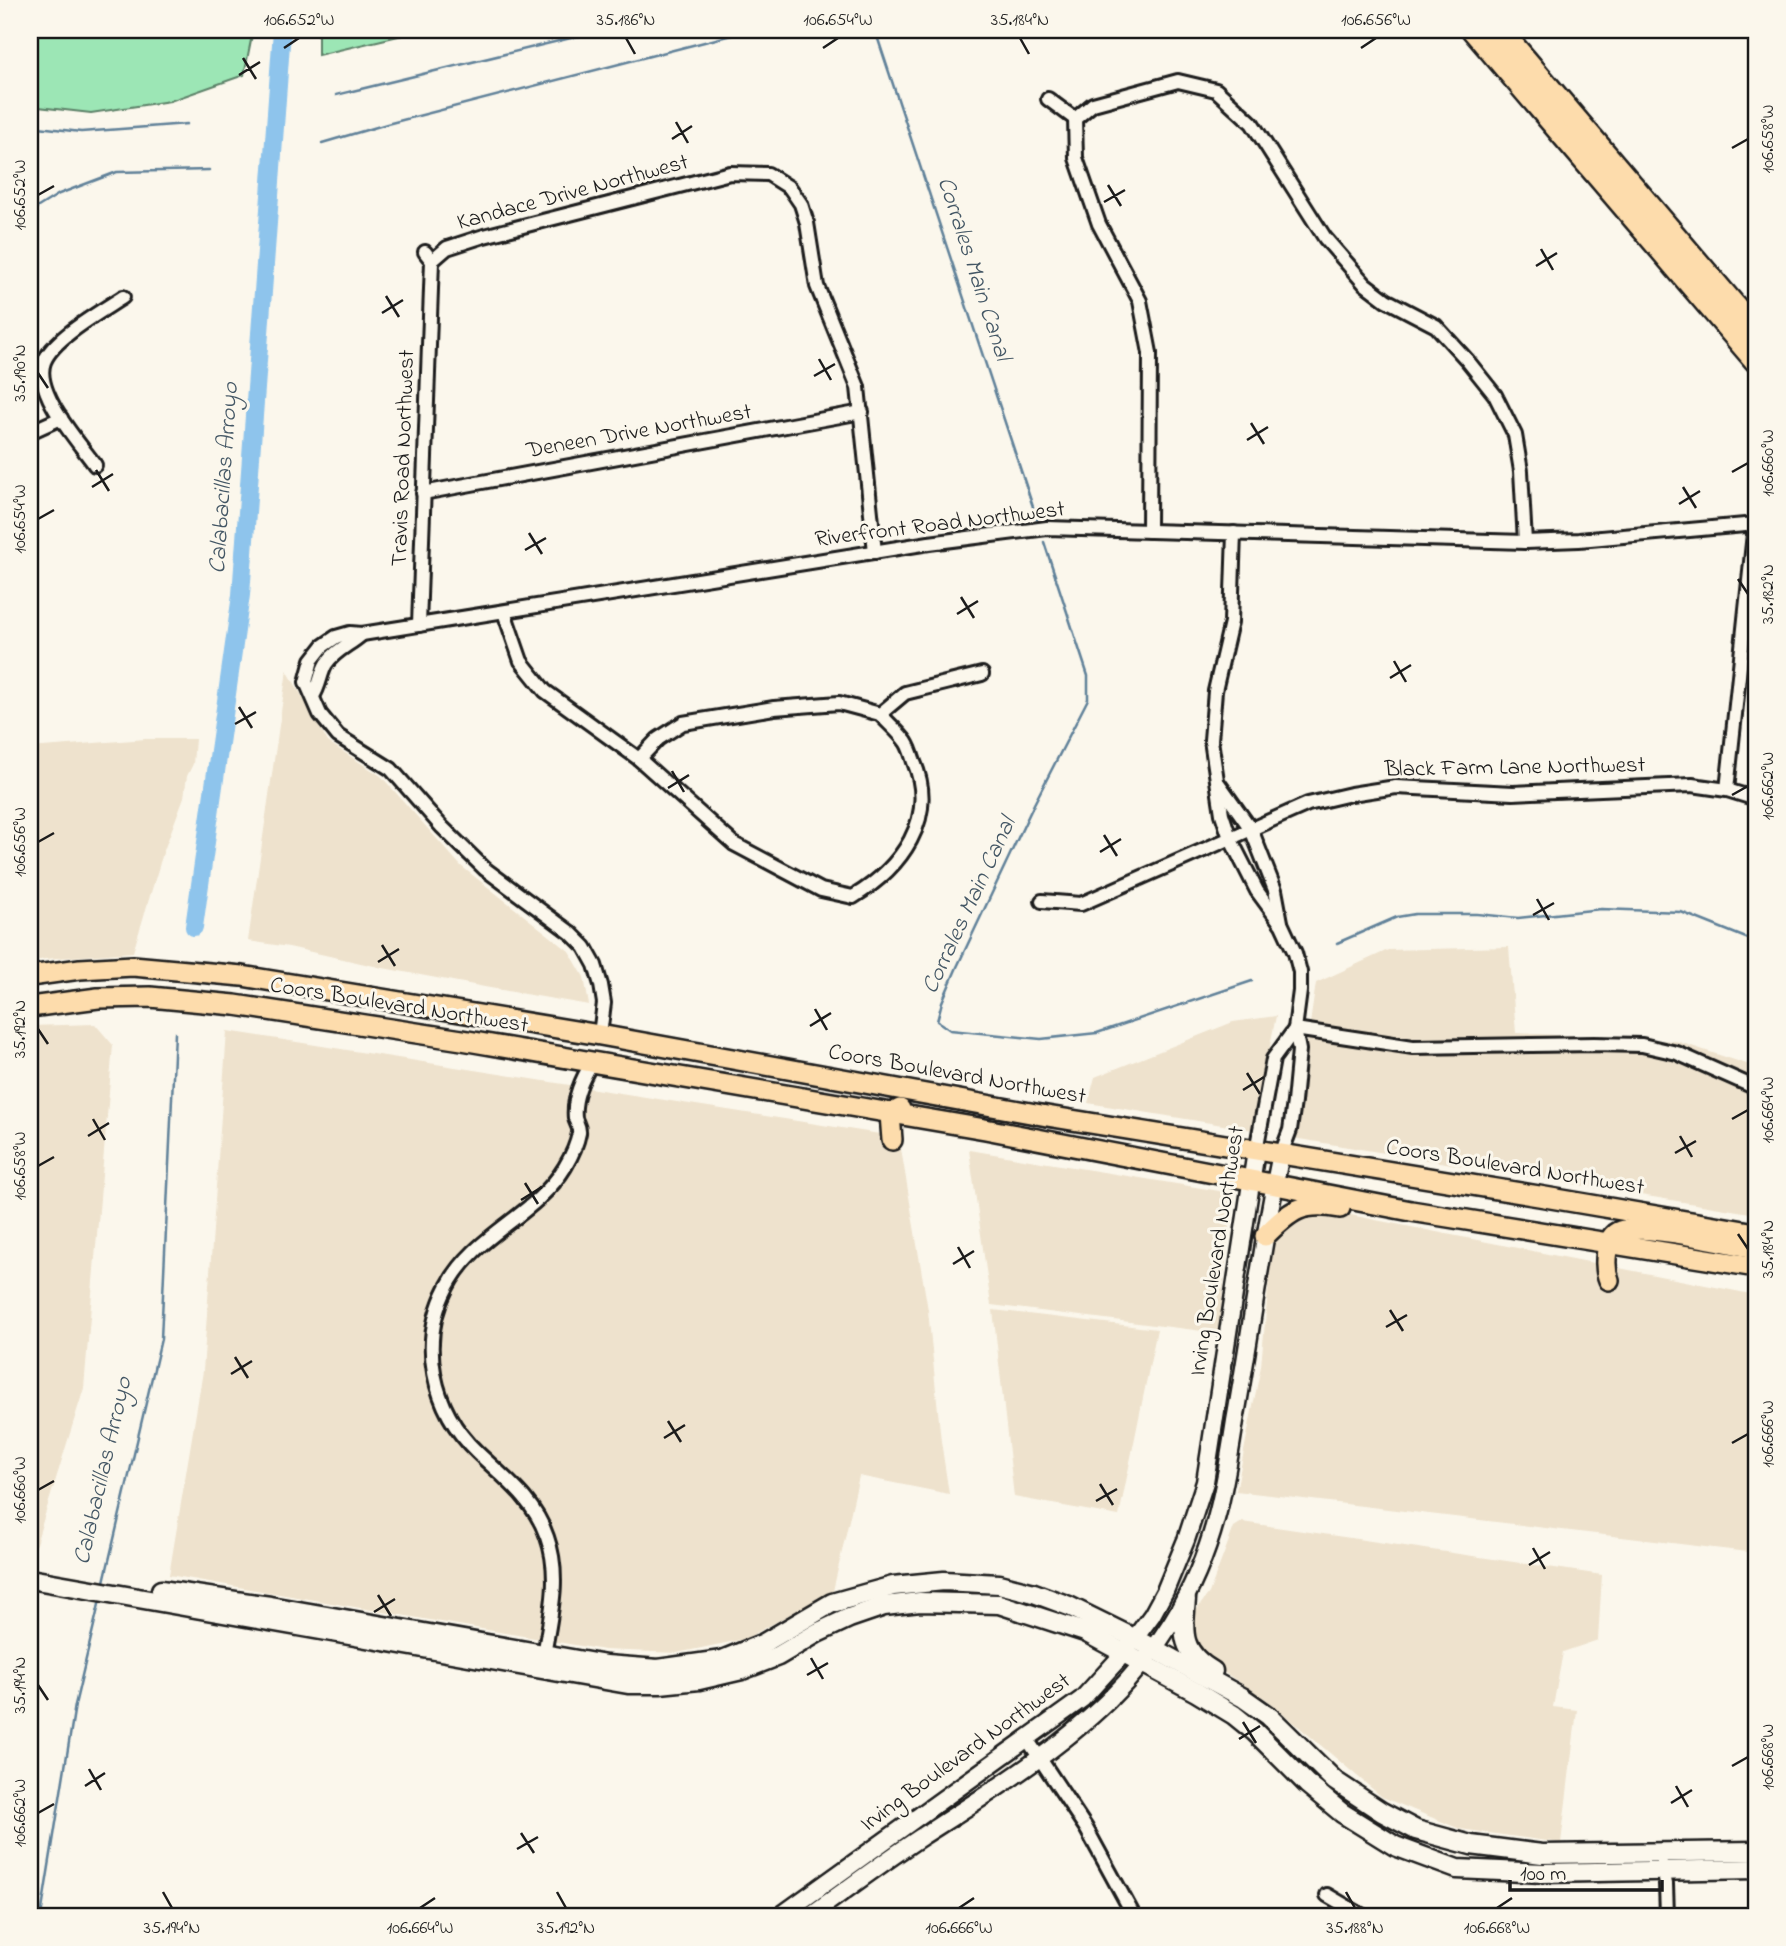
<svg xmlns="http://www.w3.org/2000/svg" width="1786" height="1946" font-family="'Indie Flower',sans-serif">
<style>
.built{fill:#eee2cd}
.green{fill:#9ce6b5;stroke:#5c8168;stroke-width:2}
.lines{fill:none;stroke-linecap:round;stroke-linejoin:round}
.stream{stroke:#608199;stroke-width:2.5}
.river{stroke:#8ec4ec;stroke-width:18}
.minor-casing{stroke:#1c1c1c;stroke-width:18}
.tertiary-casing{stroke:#1c1c1c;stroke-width:21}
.secondary-casing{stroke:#1c1c1c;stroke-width:23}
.primary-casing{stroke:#1c1c1c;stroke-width:24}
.motorway-casing{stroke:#1c1c1c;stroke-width:28}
.minor{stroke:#fbf7ec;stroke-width:12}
.tertiary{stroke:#fbf7ec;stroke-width:16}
.secondary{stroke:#fbf7ec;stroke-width:18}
.primary{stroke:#fddcac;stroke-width:19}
.motorway{stroke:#fddcac;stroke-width:23}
.ticks{fill:none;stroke:#1c1c1c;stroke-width:2.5}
.labels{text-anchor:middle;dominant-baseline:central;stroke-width:6;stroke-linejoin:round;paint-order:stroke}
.street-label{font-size:23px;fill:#1c1c1c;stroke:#fbf7ec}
.water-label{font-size:24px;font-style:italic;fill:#445765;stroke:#fbf7ec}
.neatline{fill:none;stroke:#1c1c1c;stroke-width:2.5}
.ticks-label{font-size:18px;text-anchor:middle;fill:#1c1c1c}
</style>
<rect width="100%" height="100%" fill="#fbf7ec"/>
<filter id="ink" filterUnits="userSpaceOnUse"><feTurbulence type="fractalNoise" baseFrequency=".0143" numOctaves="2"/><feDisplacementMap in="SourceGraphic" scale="14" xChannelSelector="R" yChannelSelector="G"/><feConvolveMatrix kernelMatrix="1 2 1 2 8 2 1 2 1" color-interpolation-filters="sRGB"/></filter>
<g filter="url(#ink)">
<g class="built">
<polygon points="287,670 328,742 381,776 461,866 569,951 584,977 589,1005 490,988 383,968 289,947 248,941"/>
<polygon points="146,739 195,739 193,764 187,776 184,797 163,853 133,952 45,959 30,962 30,748"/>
<polygon points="1509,947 1516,1033 1676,1041 1756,1067 1756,1214 1293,1138 1316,983 1388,950"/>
<polygon points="1276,1016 1253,1130 1088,1103 1095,1077 1233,1022"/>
<polygon points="95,1024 113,1045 84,1388 30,1563 30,1026"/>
<polygon points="227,1031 899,1137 928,1310 941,1441 949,1494 859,1476 833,1591 745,1639 677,1653 604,1650 169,1575 203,1371"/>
<polygon points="969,1150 1232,1193 1219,1333 991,1305"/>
<polygon points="1325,1210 1756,1295 1756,1553 1236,1491 1261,1366 1272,1247 1289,1218"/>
<polygon points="993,1310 1157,1329 1119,1516 1014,1497"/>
<polygon points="1242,1522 1602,1575 1598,1640 1563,1652 1553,1707 1577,1710 1561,1843 1460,1829 1382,1797 1267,1700 1174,1640 1209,1593 1234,1527"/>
</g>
<g class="green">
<polygon points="30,30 253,30 244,75 170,101 91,113 30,106"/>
<polygon points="318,30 424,30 318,55"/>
</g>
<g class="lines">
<g class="stream">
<polyline points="875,30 1037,519"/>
<polyline points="336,95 604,30"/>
<polyline points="30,126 81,132 187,124"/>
<polyline points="322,143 387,124 751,30"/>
<polyline points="30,212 59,194 117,172 209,170"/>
<polyline points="1044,542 1088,676 1088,699 1034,804 957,967 942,1002 937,1021 950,1030 1041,1039 1097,1033 1252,981"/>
<polyline points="1337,943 1397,917 1415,914 1477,914 1518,918 1601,909 1681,912 1756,942"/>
<polyline points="103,1586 161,1339 175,1033"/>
<polyline points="41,1916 75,1705 100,1600"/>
</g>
<polyline class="river" points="194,927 241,595 282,30"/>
<defs>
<g id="minor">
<polyline points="1048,99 1075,119"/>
<polyline points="1075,119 1093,104 1178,81 1216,90 1252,123 1325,238 1365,284 1386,300 1436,326 1467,360 1495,395 1515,435 1521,471 1525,542"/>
<polyline points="1075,119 1076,158 1099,224 1140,301 1150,353 1149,531"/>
<polyline points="432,261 447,248 484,236 730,173 768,174 790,188 801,204 807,223 817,286 858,387 875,552"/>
<polyline points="30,432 61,418"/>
<path d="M95,465C78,441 33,392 44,362C53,338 102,311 123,297"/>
<polyline points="423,493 862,412"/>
<polyline points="1234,533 1231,622 1215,691 1211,740 1222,814 1230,838 1257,891 1282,925 1295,953 1300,972 1300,991 1295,1029 1299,1050 1294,1102 1290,1130 1281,1154"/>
<path d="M504,612L521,661L545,691L639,759L734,844L821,890L853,897C901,868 938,819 914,762C912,756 910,748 906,742C899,732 888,723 880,714"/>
<polyline points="419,625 432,261 425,252"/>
<path d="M313,696C320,686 320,674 326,664C335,650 350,645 362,634"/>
<polyline points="639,759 658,739 683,723 774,708 839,703 880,714 905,693 982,674"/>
<polyline points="1219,784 1251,829 1275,890 1281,922"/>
<polyline points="1727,790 1755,524"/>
<polyline points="1042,901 1081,904 1308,804 1351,794 1396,787 1513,793 1692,785 1727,790 1756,799"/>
<polyline points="1295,1029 1413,1047 1594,1044 1642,1045 1677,1053 1756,1088"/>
<polyline points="600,1035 604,1003 601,985 595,965 585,947 571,933 485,869 442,827 391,769 338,736 320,714 306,682 312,660 323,646 336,637 350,633 362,634 929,543 1047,528 1525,542 1579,540 1756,524"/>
<polyline points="1256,1151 1273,1059 1295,1029"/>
<path d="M543,1662C549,1620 562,1579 547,1537C534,1499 504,1478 477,1452C432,1409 418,1342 447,1287C474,1234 535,1217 565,1167C571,1157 577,1144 579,1133C580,1127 576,1123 575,1118C573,1099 582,1078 592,1063"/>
<polyline points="1027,1739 1086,1828 1134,1916"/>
<polyline points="1662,1865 1666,1884 1667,1916"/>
<polyline points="1327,1895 1363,1916"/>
</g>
<g id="tertiary">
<polyline points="780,1916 1082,1699 1124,1653 1152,1615 1165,1591 1186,1540 1205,1482 1256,1151"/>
<path d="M809,1916C846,1890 883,1862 921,1837C1053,1752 1172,1681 1216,1519C1225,1487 1230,1453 1235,1421C1251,1332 1262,1242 1281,1154"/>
</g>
<g id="secondary">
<polyline points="30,1579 628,1684 660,1684 699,1680 742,1670 778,1656 817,1633 849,1618 884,1606 920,1602 999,1604 1085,1632 1196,1692 1234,1715 1255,1732 1307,1784 1342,1813 1395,1846 1457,1869 1543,1873 1756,1869"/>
<polyline points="161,1590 270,1606 606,1665 658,1669 722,1660 764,1643 832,1603 893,1586 944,1581 999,1584 1034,1593 1069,1606 1136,1639 1242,1697 1269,1716 1335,1781 1382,1812 1416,1830 1471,1845 1542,1854 1756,1851"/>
<path d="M1186,1599C1183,1633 1180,1652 1213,1671"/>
</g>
<g id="primary">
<polyline points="30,976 80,969 133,966 242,976 600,1035 1047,1116 1539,1196 1756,1233"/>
<polyline points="30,1007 98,998 150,997 235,1005 462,1040 985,1129 1411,1211 1756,1267"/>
<polyline points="892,1140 890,1114 900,1109"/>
<path d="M1265,1236C1291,1210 1302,1201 1340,1208"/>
<path d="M1609,1280C1604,1268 1604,1236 1620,1231C1642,1223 1729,1243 1756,1248"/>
</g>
<g id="motorway">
<polyline points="1474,30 1756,360"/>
<polyline points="1499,30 1756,332"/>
</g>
</defs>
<use href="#minor" class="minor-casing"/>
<use href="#tertiary" class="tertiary-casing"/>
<use href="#secondary" class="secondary-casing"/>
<use href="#primary" class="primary-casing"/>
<use href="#motorway" class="motorway-casing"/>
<use href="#minor" class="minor"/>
<use href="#tertiary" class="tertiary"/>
<use href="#secondary" class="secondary"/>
<use href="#primary" class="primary"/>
<use href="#motorway" class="motorway"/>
</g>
</g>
<path class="ticks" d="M626,38L635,54M1020,38L1029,54M284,48L299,38M823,48L838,38M1361,48L1376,38M243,58L256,79M239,75L260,62M676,122L688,143M672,139L692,126M1732,148L1748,139M1108,185L1121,206M38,195L54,186M1104,202L1125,190M1541,249L1553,270M1536,266L1557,253M386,296L399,317M382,313L403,300M819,359L831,380M38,373L48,388M814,376L835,364M1251,423L1264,444M1247,440L1268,427M96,470L109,491M1732,472L1748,463M92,487L113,474M1683,487L1696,508M1679,504L1700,491M38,519L54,510M529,533L542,554M525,550L546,538M1738,579L1748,594M961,597L974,618M957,614L978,601M1394,661L1406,682M1390,678L1411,665M239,707L252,728M235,724L256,712M672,771L684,792M668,788L689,775M1732,795L1748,786M1104,835L1117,856M38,842L54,833M1100,852L1121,839M1537,899L1549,920M1533,915L1554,903M382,945L395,966M378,962L399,949M815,1009L827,1030M810,1026L831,1013M38,1029L48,1044M1247,1073L1260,1094M1243,1090L1264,1077M93,1119L105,1140M1732,1119L1748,1110M88,1136L109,1123M1680,1136L1692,1157M1675,1153L1696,1141M38,1166L54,1157M525,1183L538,1204M521,1200L542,1187M1738,1234L1748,1249M958,1247L970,1268M953,1264L974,1251M1390,1310L1403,1331M1386,1327L1407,1315M235,1357L248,1378M231,1374L252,1361M668,1421L681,1442M664,1438L685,1425M1732,1443L1748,1434M1100,1484L1113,1505M38,1490L54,1481M1096,1501L1117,1489M1533,1548L1545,1569M1529,1565L1550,1552M378,1595L391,1616M374,1612L395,1599M811,1658L823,1679M807,1675L828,1663M38,1685L48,1700M1243,1722L1256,1743M1239,1739L1260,1726M1732,1766L1748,1757M89,1769L101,1790M85,1786L105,1773M1676,1786L1688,1807M1671,1803L1692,1790M38,1813L54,1804M521,1833L534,1853M517,1849L538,1837M163,1892L172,1908M557,1892L566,1908M1346,1892L1355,1908M420,1908L435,1898M959,1908L974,1898M1497,1908L1512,1898"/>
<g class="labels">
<g class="street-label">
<text transform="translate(573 193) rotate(-15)">Kandace Drive Northwest</text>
<text transform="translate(639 432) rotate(-10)">Deneen Drive Northwest</text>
<text transform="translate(404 458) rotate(-88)">Travis Road Northwest</text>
<text transform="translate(940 525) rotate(-7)">Riverfront Road Northwest</text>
<text transform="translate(1515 768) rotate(-1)">Black Farm Lane Northwest</text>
<text transform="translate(399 1006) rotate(9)">Coors Boulevard Northwest</text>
<text transform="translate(957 1075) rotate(10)">Coors Boulevard Northwest</text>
<text transform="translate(1515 1168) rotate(9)">Coors Boulevard Northwest</text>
<text transform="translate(1218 1251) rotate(-81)">Irving Boulevard Northwest</text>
<text transform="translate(966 1753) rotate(-36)">Irving Boulevard Northwest</text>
</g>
<g class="water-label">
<text transform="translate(973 269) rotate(72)">Corrales Main Canal</text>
<text transform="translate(225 478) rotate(-86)">Calabacillas Arroyo</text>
<text transform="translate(970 906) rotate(-65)">Corrales Main Canal</text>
<text transform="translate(104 1471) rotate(-77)">Calabacillas Arroyo</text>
</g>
</g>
<rect width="1786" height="1946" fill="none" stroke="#fbf7ec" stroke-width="77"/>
<path d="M1510 1880v10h152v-10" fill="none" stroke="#1c1c1c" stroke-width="3.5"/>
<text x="1520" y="1880" font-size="21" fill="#1c1c1c" stroke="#fbf7ec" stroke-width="5" paint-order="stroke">100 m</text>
<rect x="38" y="38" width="1710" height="1870" class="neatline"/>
<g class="ticks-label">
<text x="299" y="25">106.652°W</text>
<text x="626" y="25">35.186°N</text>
<text x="838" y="25">106.654°W</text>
<text x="1020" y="25">35.184°N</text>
<text x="1376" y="25">106.656°W</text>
<text transform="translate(1767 139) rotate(-90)" y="6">106.658°W</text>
<text transform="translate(19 195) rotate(-90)" y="6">106.652°W</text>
<text transform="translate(19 373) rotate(-90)" y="6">35.190°N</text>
<text transform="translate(1767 463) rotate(-90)" y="6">106.660°W</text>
<text transform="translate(19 519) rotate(-90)" y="6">106.654°W</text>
<text transform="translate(1767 594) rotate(-90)" y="6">35.182°N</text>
<text transform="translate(1767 786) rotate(-90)" y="6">106.662°W</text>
<text transform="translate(19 842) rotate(-90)" y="6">106.656°W</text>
<text transform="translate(19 1029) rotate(-90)" y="6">35.192°N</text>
<text transform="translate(1767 1110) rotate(-90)" y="6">106.664°W</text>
<text transform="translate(19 1166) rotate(-90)" y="6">106.658°W</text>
<text transform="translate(1767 1249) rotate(-90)" y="6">35.184°N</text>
<text transform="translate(1767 1434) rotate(-90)" y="6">106.666°W</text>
<text transform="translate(19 1490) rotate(-90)" y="6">106.660°W</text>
<text transform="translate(19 1685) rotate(-90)" y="6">35.194°N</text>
<text transform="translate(1767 1757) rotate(-90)" y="6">106.668°W</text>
<text transform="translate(19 1813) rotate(-90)" y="6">106.662°W</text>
<text x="172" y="1933">35.194°N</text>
<text x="420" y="1933">106.664°W</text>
<text x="566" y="1933">35.192°N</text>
<text x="959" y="1933">106.666°W</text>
<text x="1355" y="1933">35.188°N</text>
<text x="1497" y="1933">106.668°W</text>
</g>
</svg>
